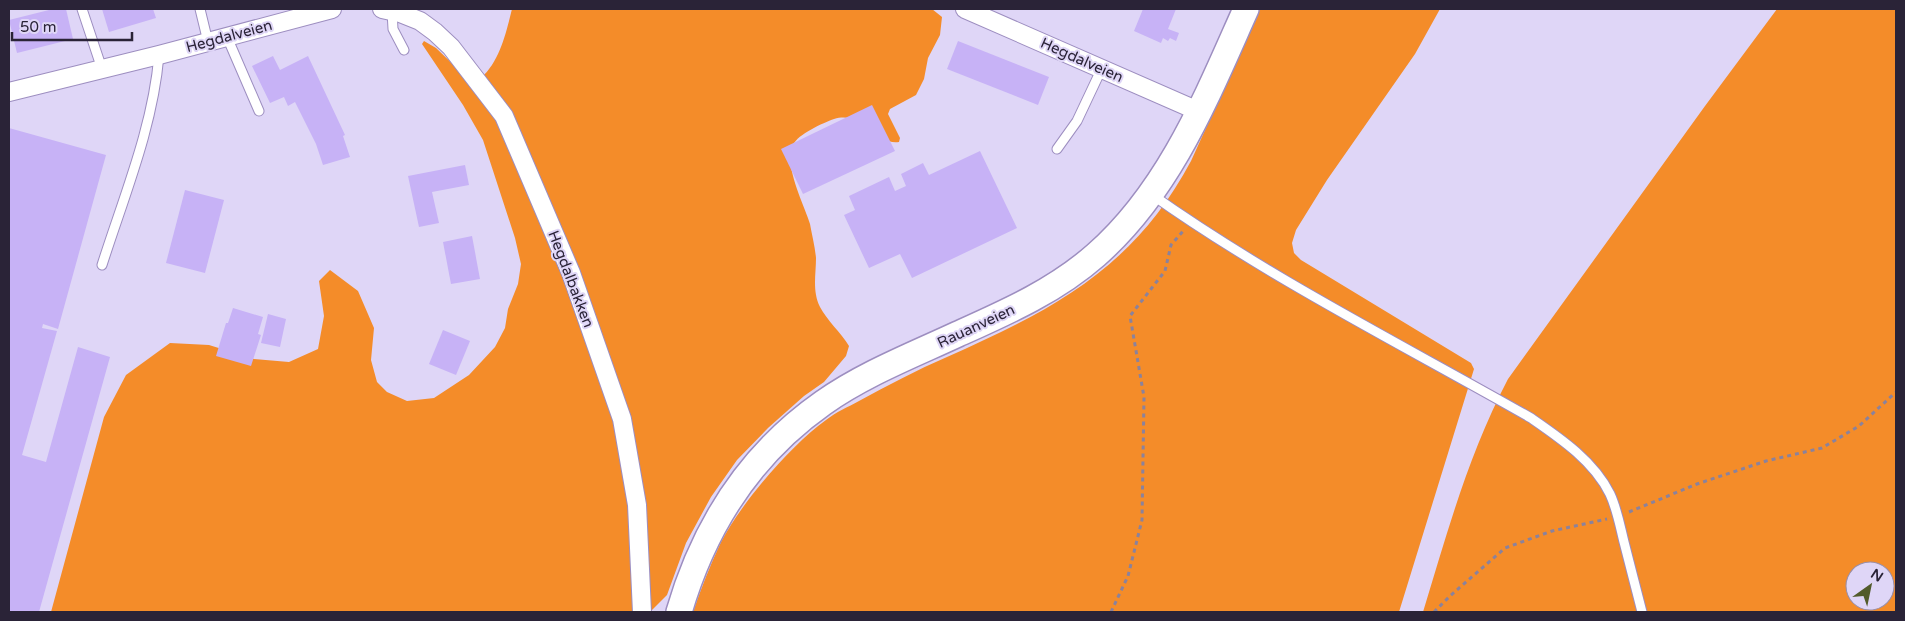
<svg xmlns="http://www.w3.org/2000/svg" width="1905" height="621" font-family="'Varela Round',sans-serif">
<style>
.forest{fill:#f48c29;fill-rule:evenodd}
.building{fill:#c7b2f6}
.lines{fill:none;stroke-linecap:round;stroke-linejoin:round}
.lane-casing{stroke:#9d8ec0;stroke-width:11}
.street-casing{stroke:#9d8ec0;stroke-width:20}
.secondary-casing{stroke:#9d8ec0;stroke-width:28}
.path{stroke:#8a829d;stroke-width:3;stroke-dasharray:4 4;stroke-linecap:butt}
.lane{stroke:#fff;stroke-width:9}
.street{stroke:#fff;stroke-width:18}
.secondary{stroke:#fff;stroke-width:25}
.labels{text-anchor:middle;dominant-baseline:central;stroke-width:4;stroke-linejoin:round;paint-order:stroke}
.street-label{font-size:15px;fill:#2a2337;stroke:#dfd6f7}
</style>
<rect width="100%" height="100%" fill="#dfd6f7"/>
<g class="forest">
<path d="M512,9H932L942,17L940,35L928,58L924,79L916,95L890,109L888,114L900,138L899,142C877,146 864,110 834,119C823,123 798,134 793,145C783,165 804,204 810,224C812,235 815,247 816,258C816,274 812,291 820,307C826,319 841,333 849,346L846,356L824,382L804,396L768,428L737,460L711,497L686,543L667,595L650,612H51L104,417L126,375L170,343L209,345L254,359L289,362L318,349L324,316L319,281L330,270L358,291L374,328L371,360L377,382L387,392L407,401L434,398L469,375L495,347L505,328L508,309L518,284L521,264L515,238L483,140L463,105L422,44L424,41L436,48L464,75L481,78C500,61 506,33 512,9Z"/>
<path d="M1260,9H1440L1415,54L1327,180L1296,230L1292,243L1294,253L1301,260L1471,363L1474,369L1399,612H693C701,589 710,565 721,542C742,502 790,446 826,420C836,412 848,407 859,401C888,385 917,370 947,357C1053,310 1134,268 1191,161Z"/>
<path d="M1777,9H1896V612H1423C1447,533 1469,453 1508,379L1705,106ZM1855,571H1885V601H1855Z"/>
</g>
<g class="building">
<polygon points="53,9 66,9 73,39 17,53 9,20"/>
<polygon points="102,9 153,9 156,18 109,32"/>
<polygon points="1143,9 1176,9 1168,29 1179,33 1176,41 1170,38 1168,41 1163,38 1161,43 1134,31"/>
<polygon points="958,41 1049,77 1038,105 947,69"/>
<polygon points="273,56 280,70 308,56 345,135 343,136 350,157 323,165 316,144 295,102 288,106 284,97 270,103 252,66"/>
<polygon points="872,105 895,151 803,194 781,149"/>
<polygon points="9,128 106,155 58,329 43,324 42,328 57,331 22,455 46,462 78,347 110,357 39,612 9,612"/>
<polygon points="980,151 1017,228 912,278 900,254 869,268 844,215 855,210 849,196 889,177 895,191 906,186 901,174 923,163 929,175"/>
<polygon points="465,165 469,185 432,192 439,223 419,227 408,176"/>
<polygon points="185,190 224,200 205,273 166,263"/>
<polygon points="472,236 480,279 451,284 443,242"/>
<polygon points="233,308 263,317 258,334 261,335 251,366 216,356 226,323 228,323"/>
<polygon points="268,314 286,319 280,347 261,343"/>
<polygon points="443,330 470,341 456,375 429,364"/>
</g>
<g class="lines">
<defs>
<g id="lane">
<polyline points="82,9 102,69"/>
<polyline points="200,9 208,42"/>
<polyline points="392,11 393,29 404,50"/>
<polyline points="227,37 259,111"/>
<polyline points="1057,149 1077,121 1102,68"/>
<path d="M1151,194C1271,279 1403,345 1531,418C1560,438 1594,461 1610,494C1617,509 1620,526 1624,542C1630,565 1636,589 1642,612"/>
<path d="M102,265C124,196 153,127 159,55"/>
</g>
<g id="street">
<polyline points="382,9 400,13 420,21 435,32 451,47 504,116 571,273 622,419 637,505 642,612"/>
<polyline points="965,9 1198,111"/>
<polyline points="9,92 159,55 332,9"/>
</g>
<path id="secondary" d="M679,612C704,526 749,455 823,403C864,374 913,355 958,334C1007,312 1055,291 1096,255C1170,190 1207,96 1246,9"/>
</defs>
<use href="#lane" class="lane-casing"/>
<use href="#street" class="street-casing"/>
<use href="#secondary" class="secondary-casing"/>
<g class="path">
<polyline points="1629,512 1697,484 1766,461 1822,448 1859,426 1896,392"/>
<polyline points="1111,612 1128,576 1142,520 1144,397 1130,316 1165,271 1171,245 1184,230"/>
<polyline points="1434,612 1450,596 1505,548 1552,531 1607,519"/>
</g>
<use href="#lane" class="lane"/>
<use href="#street" class="street"/>
<use href="#secondary" class="secondary"/>
</g>
<g class="labels">
<g class="street-label">
<text transform="translate(229 36) rotate(-15)">Hegdalveien</text>
<text transform="translate(1082 60) rotate(24)">Hegdalveien</text>
<text transform="translate(571 279) rotate(69)">Hegdalbakken</text>
<text transform="translate(976 326) rotate(-25)">Rauanveien</text>
</g>
</g>
<rect width="1905" height="621" fill="none" stroke="#2a2337" stroke-width="20"/>
<g transform="translate(1870 586) rotate(33)"><circle r="24" fill="#dfd6f7" stroke="#978eaa"/>
<path d="M0-4L9 19L0 12L-9 19Z" fill="#525b2a"/>
<text y="-8" font-size="14" font-weight="bold" text-anchor="middle" fill="#2a2337">N</text>
</g>
<path d="M12 32v8h120v-8" fill="none" stroke="#2a2337" stroke-width="2.5"/>
<text x="20" y="32" font-size="15" fill="#2a2337" stroke="#dfd6f7" stroke-width="4" paint-order="stroke">50 m</text>
</svg>
